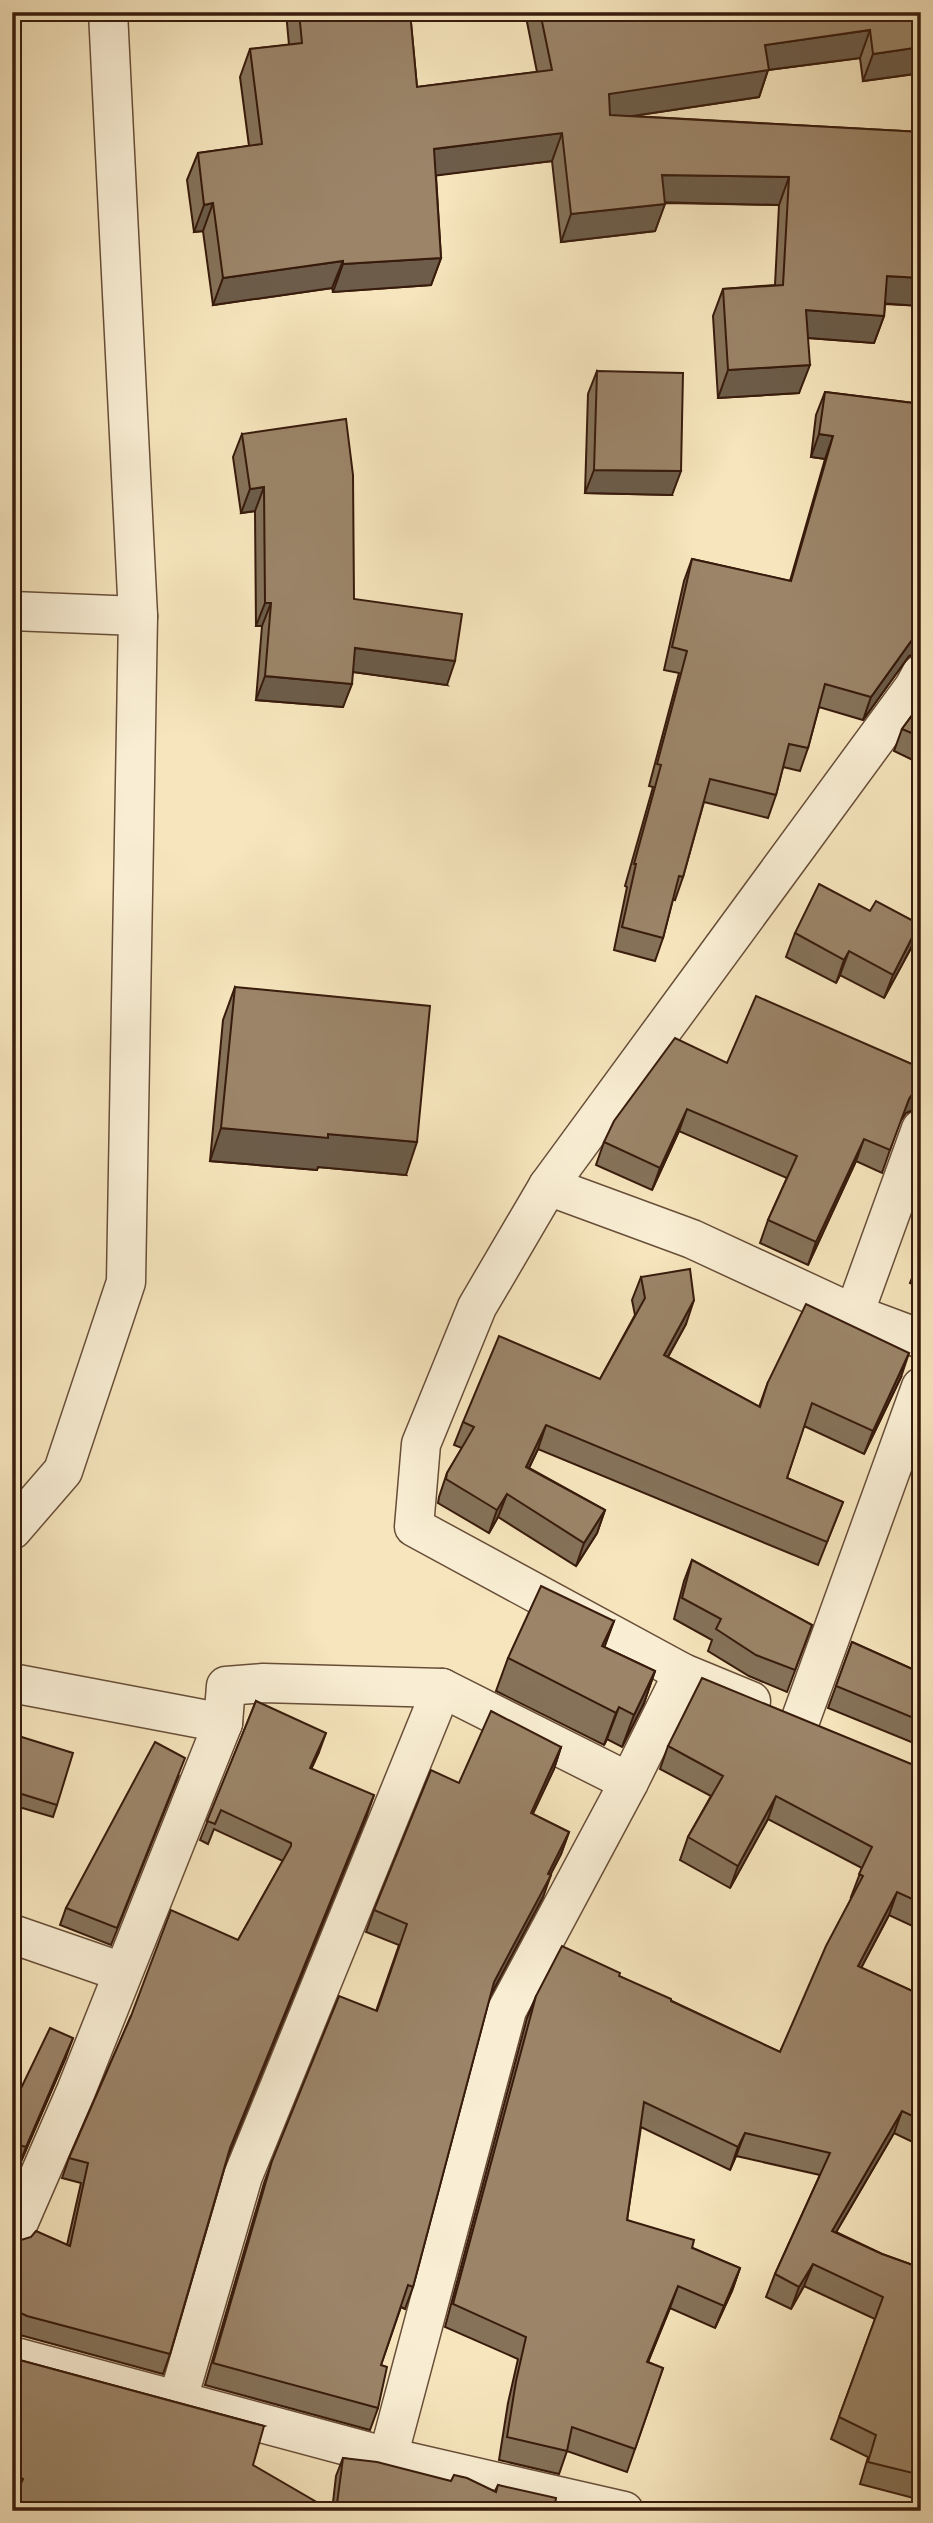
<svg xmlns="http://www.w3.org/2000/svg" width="933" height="2523" font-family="Vollkorn,serif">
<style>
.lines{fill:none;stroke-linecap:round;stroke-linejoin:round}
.street-casing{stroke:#684e38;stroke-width:41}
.street{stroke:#f9eed4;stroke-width:38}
.wall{fill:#857259;stroke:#381b0c;stroke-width:2}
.shaded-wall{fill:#6c5c49;stroke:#381b0c;stroke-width:2}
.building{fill:#9b8468;stroke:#381b0c;stroke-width:2}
</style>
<rect width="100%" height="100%" fill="#f6e5bd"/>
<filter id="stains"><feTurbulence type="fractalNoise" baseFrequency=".00286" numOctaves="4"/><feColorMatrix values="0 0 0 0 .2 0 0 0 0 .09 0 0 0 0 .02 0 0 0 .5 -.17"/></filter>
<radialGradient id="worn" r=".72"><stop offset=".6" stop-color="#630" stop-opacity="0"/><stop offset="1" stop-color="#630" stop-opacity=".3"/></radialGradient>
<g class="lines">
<defs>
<g id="street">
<polyline points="12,611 138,616"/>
<polyline points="548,1186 692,1239 854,1314 921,1339"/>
<polyline points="854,1314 921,1129"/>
<polyline points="12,1530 63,1471 126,1282 138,616 108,12"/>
<polyline points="12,1683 223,1723"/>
<polyline points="751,1701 683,1673 414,1527 421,1444 477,1307 548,1186 914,687 921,674"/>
<polyline points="800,1721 921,1387"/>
<polyline points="12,1934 122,1972"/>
<polyline points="12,2238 76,2091 223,1723 226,1686 263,1683 442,1688 629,1782"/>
<polyline points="12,2356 388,2457 624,2511"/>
<polyline points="178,2399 243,2176 442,1688"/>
<polyline points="388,2457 507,2010 629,1782 683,1673"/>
</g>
</defs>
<use href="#street" class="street-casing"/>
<use href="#street" class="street"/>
</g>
<g class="wall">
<polygon points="286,12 410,12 417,87 537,72 525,12 634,12 635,17 919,12 914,74 863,81 860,58 768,70 759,97 632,116 921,132 921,306 885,304 884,316 874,343 808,338 799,393 718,398 713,316 723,289 775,285 779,205 665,203 655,231 561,242 552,161 436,175 441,258 431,285 333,292 332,288 213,305 203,231 194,232 187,180 198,153 249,146 240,77 250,49 289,45"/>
<polygon points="597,371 672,495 585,493 588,394"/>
<polygon points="825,392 921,404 921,652 909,656 863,720 819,707 808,748 800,771 783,767 776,795 768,818 704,802 683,877 675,900 673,899 663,938 655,961 614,950 627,887 625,886 653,787 649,786 679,673 664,670 684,581 692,559 790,581 825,459 811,457 816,415"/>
<polygon points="242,434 354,599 447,685 353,672 343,707 256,700 262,626 256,626 255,511 241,513 233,457"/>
<polygon points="921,703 921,764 894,751 902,729"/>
<polygon points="870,911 919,924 911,948 884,998 840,975 836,983 786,957 795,933"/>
<polygon points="235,987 406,1175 318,1167 317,1170 210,1161 223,1020"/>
<polygon points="727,1063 921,1068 921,1108 917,1108 906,1113 900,1121 882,1173 856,1161 808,1265 760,1243 768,1220 787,1178 679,1131 652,1190 596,1165 604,1142"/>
<polygon points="921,1256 921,1288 910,1283"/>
<polygon points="641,1277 686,1324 668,1357 759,1407 768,1382 901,1377 864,1454 804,1426 787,1478 843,1502 818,1565 538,1449 529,1468 605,1510 597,1533 576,1566 498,1517 489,1533 438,1503 439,1497 447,1473 462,1448 454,1445 463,1422 600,1379 635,1315 632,1300"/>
<polygon points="692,1560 812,1625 787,1692 749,1676 708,1651 712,1640 674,1619 684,1581"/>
<polygon points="614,1621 604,1647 655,1671 644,1703 622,1747 607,1739 604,1745 496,1691 508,1658"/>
<polygon points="852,1642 921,1673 921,1746 828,1708"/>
<polygon points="256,1701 319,1752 311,1769 367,1815 228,2156 170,2354 163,2374 20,2335 12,2332 12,2239 67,2245 81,2183 62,2178 69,2158 131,2016 238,1940 283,1861 214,1829 208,1844 200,1840"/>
<polygon points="12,1734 57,1805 53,1817 12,1805"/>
<polygon points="668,1746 921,1768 921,1930 889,1915 861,1968 921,1995 921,2146 894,2133 836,2232 882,2254 921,2268 921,2500 860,2484 868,2457 831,2439 875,2319 804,2286 791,2309 766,2297 775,2274 820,2175 736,2156 730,2170 641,2127 627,2220 740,2268 732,2291 715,2328 670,2308 648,2362 663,2368 627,2472 567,2451 559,2474 499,2460 508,2403 518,2359 445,2327 527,2018 536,1996 619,1976 780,2052 852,1897 851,1897 862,1868 768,1819 730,1888 680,1860 688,1837 711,1796 660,1769"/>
<polygon points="561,1747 554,1769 532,1814 569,1832 561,1854 550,1875 543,1897 490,1996 413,2287 405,2309 401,2307 381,2365 378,2408 370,2430 205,2385 264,2183 272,2161 376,2011 399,1945 366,1932 374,1910 459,1783"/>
<polygon points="179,1775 111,1945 60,1925 66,1908"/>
<polygon points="66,2057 19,2166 12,2164 12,2107"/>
<polygon points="12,2358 264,2426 16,2497 12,2495"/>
<polygon points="343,2458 495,2491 498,2485 554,2511 332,2511 336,2476"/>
</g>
<g class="shaded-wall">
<polygon points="870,30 860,58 768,70 759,97 599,121 609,94 765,45"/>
<polygon points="921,47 921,54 914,74 863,81 873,54"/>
<polygon points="562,133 552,161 424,177 434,149"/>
<polygon points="662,175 789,177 779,205 652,202"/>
<polygon points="213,203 203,231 194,232 204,205"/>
<polygon points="665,204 655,231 561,242 571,214"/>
<polygon points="441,258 431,285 333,292 343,264"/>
<polygon points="343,261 332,288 213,305 223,278"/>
<polygon points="887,276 921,278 921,306 877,303"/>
<polygon points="806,310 884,316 874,343 796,337"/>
<polygon points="810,365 799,393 718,398 728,370"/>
<polygon points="819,434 833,436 825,459 811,457"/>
<polygon points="594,470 681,471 672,495 585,493"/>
<polygon points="264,487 255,511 241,513 250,489"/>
<polygon points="265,603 271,603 262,626 256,626"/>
<polygon points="921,632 921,649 920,652 909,656 863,720 871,697 917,633"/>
<polygon points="355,648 455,661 447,685 346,671"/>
<polygon points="265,676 352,684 343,707 256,700"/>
<polygon points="919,924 911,948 884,998 893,975"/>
<polygon points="849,951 840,975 836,983 844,960"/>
<polygon points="921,1087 921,1108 917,1108 906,1113 900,1122 909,1099 915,1090"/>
<polygon points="687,1109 679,1131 652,1190 660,1168"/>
<polygon points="221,1128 328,1134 417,1142 406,1175 318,1167 317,1170 210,1161"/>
<polygon points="864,1139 856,1161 808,1265 816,1242"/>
<polygon points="694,1300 686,1324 656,1378 664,1355"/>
<polygon points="909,1353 901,1377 864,1454 873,1431"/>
<polygon points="546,1425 538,1449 518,1490 526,1467"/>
<polygon points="507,1494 498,1517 489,1533 497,1510"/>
<polygon points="605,1510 597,1533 576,1566 584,1543"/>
<polygon points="614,1621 602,1654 602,1646"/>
<polygon points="655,1671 644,1703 622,1747 634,1715"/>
<polygon points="619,1707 607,1739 604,1745 616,1713"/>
<polygon points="326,1733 319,1752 303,1787 310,1768"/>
<polygon points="561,1747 554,1769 523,1835 531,1813"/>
<polygon points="374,1795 367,1815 223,2168 230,2148"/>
<polygon points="776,1796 768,1819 730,1888 738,1866"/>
<polygon points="569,1832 561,1854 541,1893 551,1875 543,1897 486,2004 494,1982"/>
<polygon points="897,1892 889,1915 850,1989 858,1966"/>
<polygon points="73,2038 66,2057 19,2166 26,2147"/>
<polygon points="902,2111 894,2133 824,2253 832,2231"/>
<polygon points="745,2133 736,2156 730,2170 738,2147"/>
<polygon points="813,2264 804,2286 791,2309 799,2287"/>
<polygon points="740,2268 732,2291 715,2328 724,2306"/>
<polygon points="678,2286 670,2308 639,2384 647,2362"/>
</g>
<g class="building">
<polygon points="299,12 410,12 417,87 552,70 540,12 634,12 635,17 664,12 919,12 921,26 921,47 873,54 870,30 765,45 769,70 609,94 610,115 921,132 921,278 887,276 884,316 806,310 810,365 728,370 723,289 783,285 789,177 662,175 665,204 571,214 562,133 434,149 441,258 343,264 343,261 223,278 213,203 204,205 198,153 262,144 250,49 302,43"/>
<polygon points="597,371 683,373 681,471 594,470"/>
<polygon points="825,392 921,404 921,632 917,633 871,697 825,684 808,748 789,744 776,795 710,779 683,877 679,876 663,938 622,927 636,864 634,864 661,765 657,764 687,651 672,647 692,559 791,581 833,436 819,434"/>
<polygon points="346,419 353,475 354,599 462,614 455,661 355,648 352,684 265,676 271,603 265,603 264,487 250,489 242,434"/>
<polygon points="921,703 921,737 902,729"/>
<polygon points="819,884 870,911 876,901 919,924 893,975 849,951 844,960 795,933"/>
<polygon points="235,987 430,1006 417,1142 328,1134 328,1138 221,1128"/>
<polygon points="756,996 921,1068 921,1087 915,1090 909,1099 890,1150 864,1139 816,1242 768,1220 797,1156 687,1109 660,1168 604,1142 614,1121 675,1038 727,1063"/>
<polygon points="690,1269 694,1300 664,1355 760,1407 768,1382 806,1304 909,1353 873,1431 812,1403 787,1478 843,1502 827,1542 546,1425 526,1467 605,1510 584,1543 507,1494 497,1510 446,1479 447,1473 474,1427 463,1422 499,1336 600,1379 645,1298 641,1277"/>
<polygon points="692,1560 812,1625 795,1670 756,1655 716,1629 721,1619 682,1598"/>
<polygon points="541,1586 614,1621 602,1646 655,1671 634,1715 619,1707 616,1713 508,1658"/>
<polygon points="852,1642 921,1673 921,1721 836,1686"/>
<polygon points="702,1678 921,1768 921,1903 897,1892 858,1966 921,1995 921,2120 902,2111 832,2231 882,2254 921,2268 921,2475 868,2462 876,2435 839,2417 883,2297 813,2264 799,2287 775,2274 830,2153 745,2133 738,2147 644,2102 627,2220 694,2240 692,2248 740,2268 724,2306 678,2286 647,2362 663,2368 635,2449 572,2427 567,2451 507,2437 516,2381 526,2337 453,2304 536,1996 562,1946 620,1973 619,1976 671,1999 671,2001 780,2052 826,1946 863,1876 859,1874 872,1847 776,1796 738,1866 688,1837 723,1776 668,1746"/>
<polygon points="256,1701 326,1733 310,1768 374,1795 230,2148 170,2354 27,2316 12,2309 12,2239 21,2240 31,2237 36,2231 70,2246 88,2163 69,2158 131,2016 171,1910 238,1940 291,1846 291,1843 221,1810 215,1824 207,1821"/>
<polygon points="491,1711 561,1747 531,1813 569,1832 548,1874 551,1875 494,1982 413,2287 408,2285 381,2365 387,2367 378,2408 213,2363 272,2161 339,1996 377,2011 407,1924 374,1910 431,1770 459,1783"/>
<polygon points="12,1734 73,1753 57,1805 12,1791"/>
<polygon points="155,1742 185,1758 117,1928 66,1908"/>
<polygon points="50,2028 73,2038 26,2147 12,2143 12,2107"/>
<polygon points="12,2358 264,2426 253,2465 332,2511 12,2511 12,2505 23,2479 12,2473"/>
<polygon points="343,2458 377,2462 451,2481 454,2475 467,2478 496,2492 498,2485 556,2498 554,2511 336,2511"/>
</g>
<rect width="933" height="2523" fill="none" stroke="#f6e5bd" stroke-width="42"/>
<rect x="14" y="14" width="905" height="2495" fill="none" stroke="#381b0c" stroke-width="3.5"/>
<rect x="21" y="21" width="891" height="2481" fill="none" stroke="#381b0c" stroke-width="2"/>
<rect width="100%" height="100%" filter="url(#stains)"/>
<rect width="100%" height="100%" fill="url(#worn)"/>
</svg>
